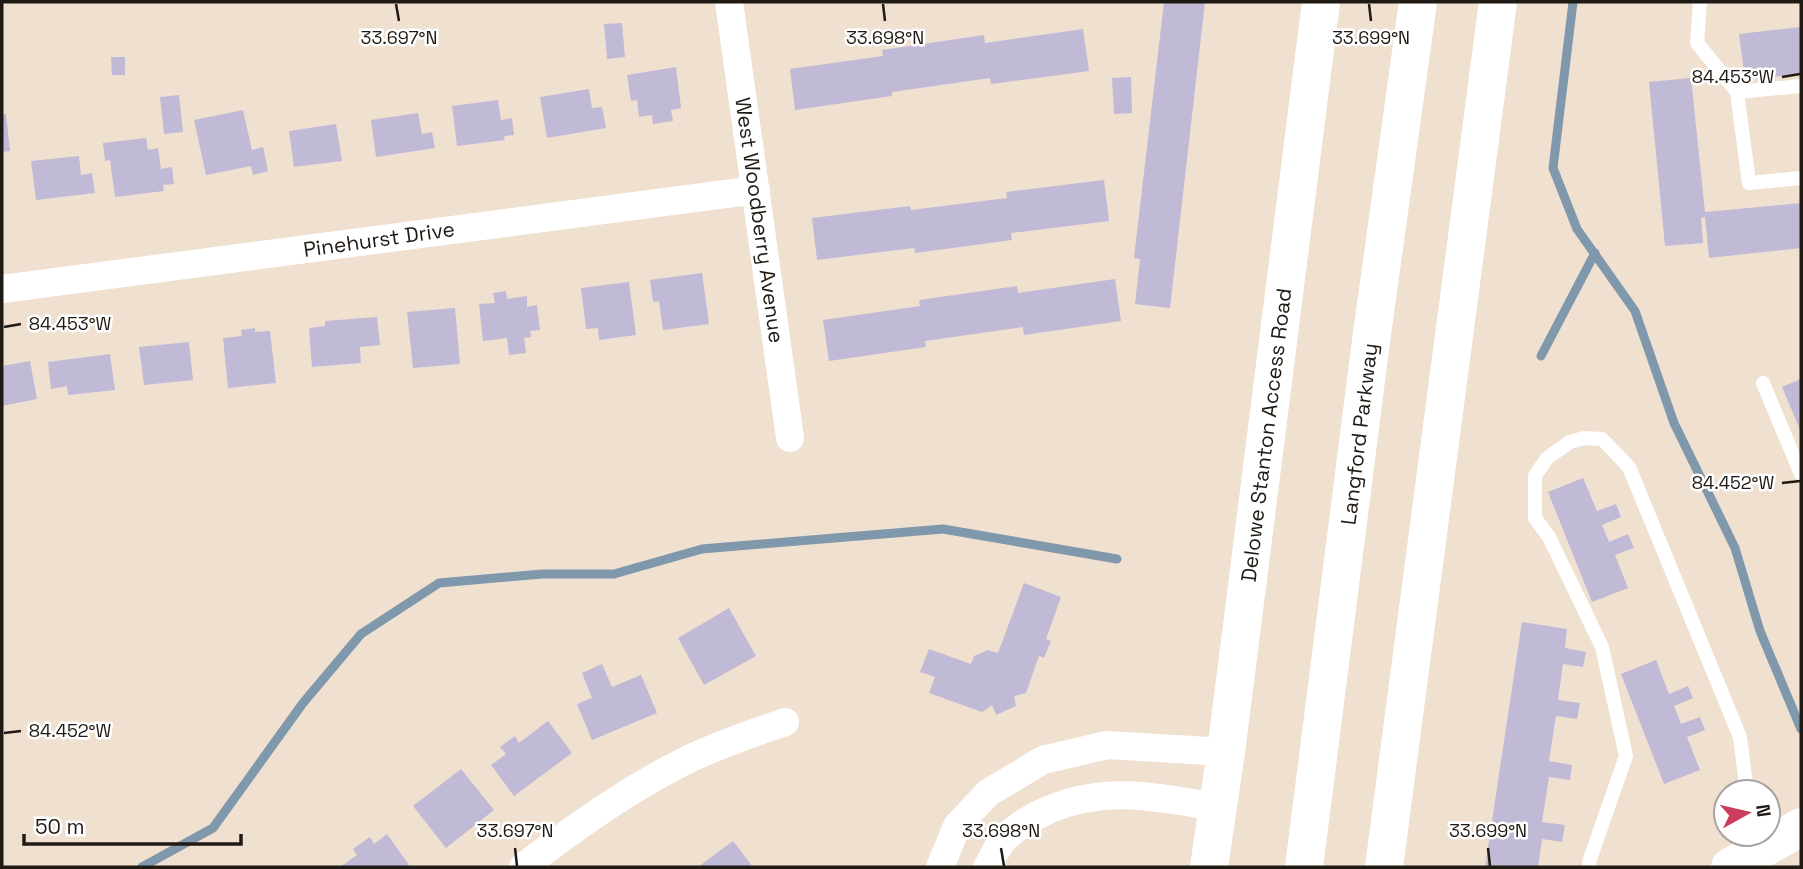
<svg xmlns="http://www.w3.org/2000/svg" width="1803" height="869" font-family="'Space Grotesk',sans-serif">
<style>
.lines{fill:none;stroke-linecap:round;stroke-linejoin:round}
.stream{stroke:#7f98ac;stroke-width:9}
.building{fill:#c0bad7}
.lane{stroke:#fff;stroke-width:14}
.street{stroke:#fff;stroke-width:28}
.secondary{stroke:#fff;stroke-width:38}
.highway{stroke:#fff;stroke-width:38}
.ticks{fill:none;stroke:#201a14;stroke-width:2.5}
.labels{text-anchor:middle;dominant-baseline:central;stroke-width:5;stroke-linejoin:round;paint-order:stroke}
.street-label{font-size:21px;fill:#201a14;stroke:#fff}
.ticks-label{font-size:18px;text-anchor:middle;fill:#201a14;stroke:#fff;stroke-width:5;stroke-linejoin:round;paint-order:stroke}
</style>
<rect width="100%" height="100%" fill="#f0e0d0"/>
<g class="lines">
<g class="stream">
<polyline points="1573,2 1553,168 1577,229 1635,311 1674,423 1735,548 1760,631 1801,729"/>
<polyline points="1541,356 1595,253"/>
<polyline points="142,867 213,828 303,703 361,634 439,583 542,574 614,574 702,549 943,529 1117,559"/>
</g>
</g>
<g class="building">
<polygon points="1164,2 1205,2 1170,308 1135,304 1140,259 1134,258"/>
<polygon points="622,23 625,57 607,59 604,24"/>
<polygon points="1801,27 1801,74 1745,80 1739,34"/>
<polygon points="1083,29 1089,71 991,84 990,78 892,92 892,96 795,110 790,69 883,56 882,50 984,35 985,43"/>
<polygon points="111,57 125,57 125,75 112,75"/>
<polygon points="676,67 681,108 671,110 673,121 653,124 652,115 639,117 637,100 631,101 627,75"/>
<polygon points="1131,77 1132,113 1114,114 1112,78"/>
<polygon points="1691,78 1705,212 1801,203 1801,248 1709,258 1705,217 1701,218 1703,243 1665,246 1649,82"/>
<polygon points="589,89 592,108 602,107 606,128 547,138 540,97"/>
<polygon points="179,95 183,132 164,134 160,97"/>
<polygon points="498,100 501,120 512,118 514,135 504,136 505,140 457,146 452,106"/>
<polygon points="243,110 252,150 263,147 268,171 253,175 251,166 206,175 194,120"/>
<polygon points="418,113 422,134 432,132 435,148 376,157 371,120"/>
<polygon points="2,114 6,114 10,151 2,152"/>
<polygon points="336,124 342,161 294,167 289,131"/>
<polygon points="146,138 148,150 158,148 161,169 172,167 174,184 163,185 164,191 115,197 110,160 105,161 103,143"/>
<polygon points="79,156 81,175 92,173 95,193 36,200 31,161"/>
<polygon points="1104,180 1109,221 1011,233 1012,240 915,253 914,248 817,260 812,218 910,206 911,210 1007,198 1006,192"/>
<polygon points="702,273 709,324 663,330 659,301 653,302 650,280"/>
<polygon points="1115,279 1121,321 1024,335 1023,327 925,341 926,347 829,361 823,320 920,306 919,300 1017,286 1018,293"/>
<polygon points="629,282 636,335 599,340 598,328 586,329 581,288"/>
<polygon points="506,291 507,299 527,296 527,307 537,305 540,330 530,331 531,337 524,338 526,353 509,355 507,338 483,341 479,304 495,303 493,293"/>
<polygon points="455,308 460,364 413,368 407,312"/>
<polygon points="377,317 380,345 360,347 361,363 312,367 309,328 325,326 325,321"/>
<polygon points="255,328 255,332 270,331 276,383 228,388 223,338 242,336 241,330"/>
<polygon points="189,342 193,380 144,385 139,347"/>
<polygon points="110,354 115,390 68,395 67,386 51,389 48,362"/>
<polygon points="30,361 37,399 2,406 2,366"/>
<polygon points="1801,379 1801,432 1782,387"/>
<polygon points="1583,478 1597,511 1616,504 1621,517 1602,525 1609,542 1628,534 1634,548 1615,555 1628,588 1592,602 1548,492"/>
<polygon points="1024,583 1061,597 1046,639 1051,641 1044,658 1039,656 1026,693 1014,696 1016,706 996,715 992,705 982,712 929,693 935,677 920,672 929,649 971,664 974,656 988,650 998,653"/>
<polygon points="729,608 756,656 704,685 678,638"/>
<polygon points="1522,622 1567,629 1565,648 1586,652 1583,667 1563,664 1558,700 1580,703 1577,719 1556,716 1549,761 1572,765 1570,780 1549,777 1542,822 1565,825 1562,842 1542,839 1538,867 1485,867"/>
<polygon points="1656,660 1669,694 1688,686 1693,698 1674,706 1681,724 1700,717 1705,730 1687,737 1700,770 1664,784 1621,674"/>
<polygon points="602,664 612,687 641,675 657,713 592,740 577,704 592,698 582,673"/>
<polygon points="548,721 572,753 514,796 491,765 506,754 500,747 515,736 519,743"/>
<polygon points="461,769 494,810 446,848 413,806"/>
<polygon points="387,834 409,865 406,867 340,867 357,855 353,849 370,837 374,844"/>
<polygon points="733,841 753,867 698,867"/>
</g>
<g class="lines">
<g class="lane">
<polyline points="1700,2 1697,43 1737,92 1801,86"/>
<polyline points="1737,92 1749,183 1801,178"/>
<polyline points="1763,383 1801,474"/>
<polyline points="1590,867 1589,862 1626,756 1602,647 1549,537 1535,518 1535,476 1547,458 1570,442 1584,438 1602,439 1629,467 1740,737 1747,792"/>
</g>
<g class="street">
<polyline points="729,2 790,438"/>
<polyline points="2,289 756,190"/>
<path d="M523,867C574,828 627,790 685,761C717,745 751,734 785,722"/>
<polyline points="940,867 957,826 988,793 1043,760 1107,745 1226,752"/>
<path d="M987,867C992,860 995,851 1000,844C1012,828 1031,818 1048,810C1106,785 1157,797 1216,807"/>
</g>
<g class="secondary">
<polyline points="1209,867 1226,752 1321,2"/>
<polyline points="1730,867 1801,827"/>
</g>
<g class="highway">
<polyline points="1304,867 1371,341 1418,2"/>
<polyline points="1384,867 1498,2"/>
</g>
</g>
<path class="ticks" d="M396,4L399,21M883,4L885,21M1369,4L1371,21M1782,77L1800,74M4,327L21,324M1782,483L1800,481M4,733L21,731M515,848L517,866M1001,848L1004,866M1488,848L1490,866"/>
<g class="labels">
<g class="street-label">
<text transform="translate(760 220) rotate(82)">West Woodberry Avenue</text>
<text transform="translate(379 239) rotate(-8)">Pinehurst Drive</text>
<text transform="translate(1359 434) rotate(-83)">Langford Parkway</text>
<text transform="translate(1266 435) rotate(-83)">Delowe Stanton Access Road</text>
</g>
</g>
<g class="ticks-label">
<text x="399" y="44">33.697°N</text>
<text x="885" y="44">33.698°N</text>
<text x="1371" y="44">33.699°N</text>
<text x="1733" y="83">84.453°W</text>
<text x="70" y="330">84.453°W</text>
<text x="1733" y="489">84.452°W</text>
<text x="70" y="737">84.452°W</text>
<text x="515" y="837">33.697°N</text>
<text x="1001" y="837">33.698°N</text>
<text x="1488" y="837">33.699°N</text>
</g>
<rect width="1803" height="869" fill="none" stroke="#201a14" stroke-width="7"/>
<g transform="translate(1747 813) rotate(82)"><circle r="33" fill="#ffffff" stroke="#a6a3a1" stroke-width="2"/>
<path d="M0-5L12 26L0 18L-12 26Z" fill="#cc3c5b"/>
<text y="-10" font-size="19" font-weight="bold" text-anchor="middle" fill="#201a14">N</text>
</g>
<path d="M24 834v10h217v-10" fill="none" stroke="#201a14" stroke-width="3.5"/>
<text x="35" y="834" font-size="21" fill="#201a14" stroke="#ffffff" stroke-width="5" paint-order="stroke">50 m</text>
</svg>
